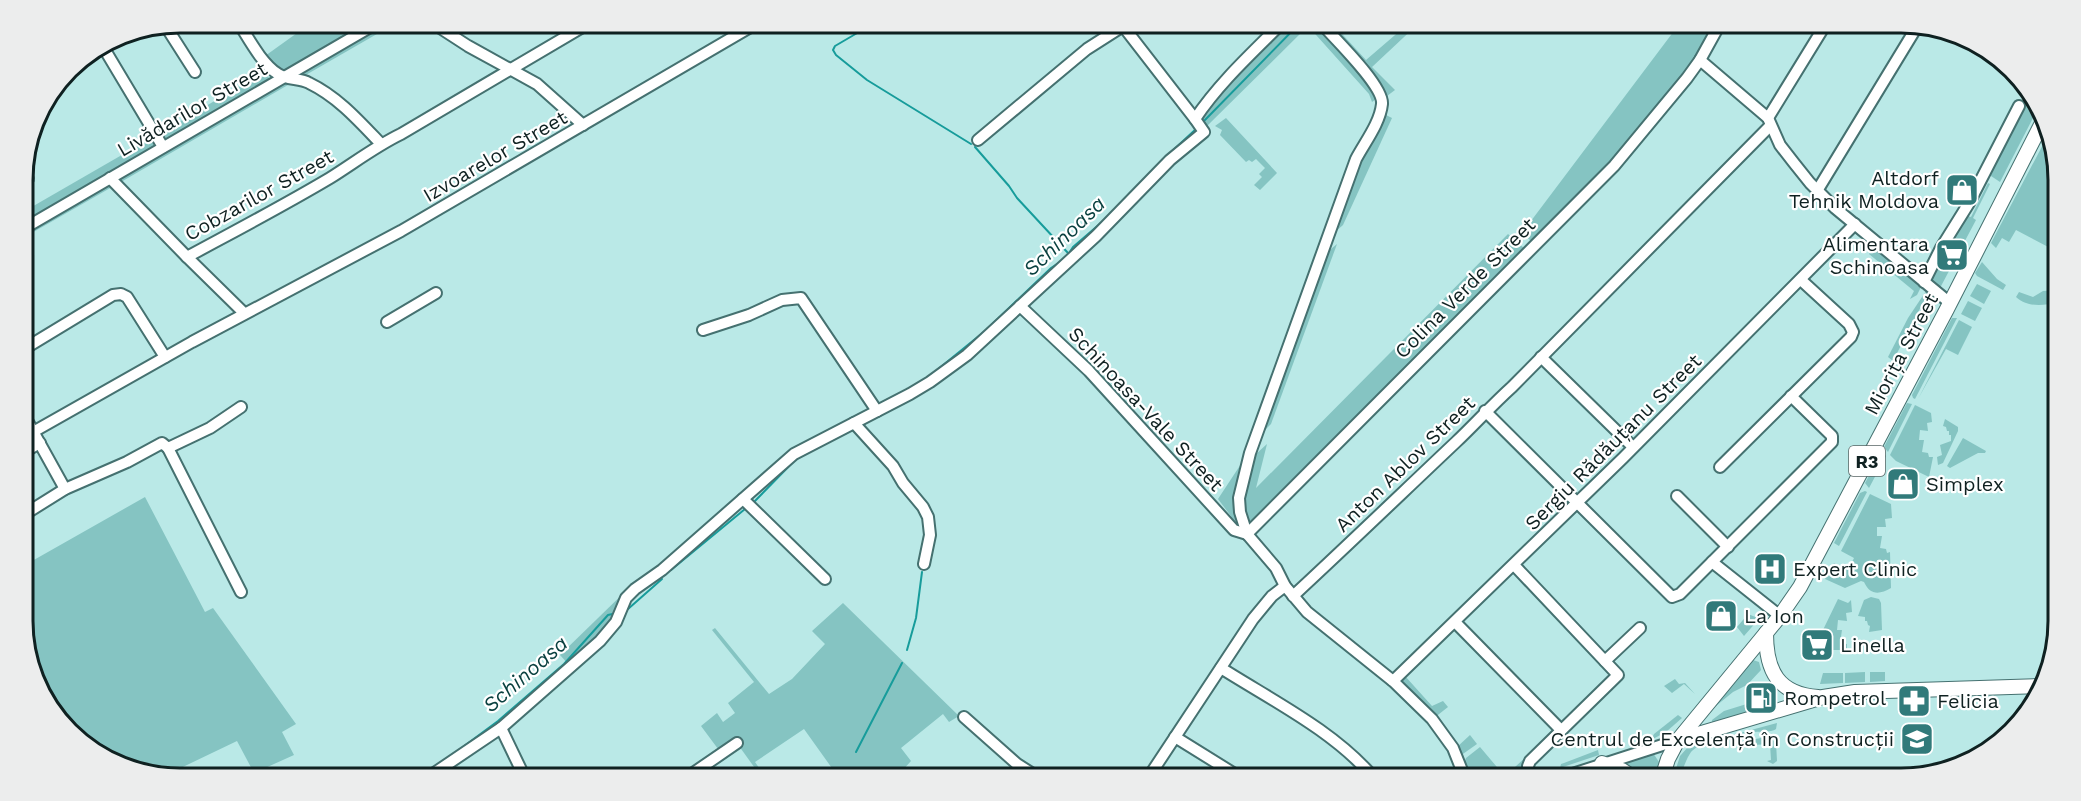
<svg xmlns="http://www.w3.org/2000/svg" width="2081" height="801" font-family="'Work Sans',sans-serif">
<style>
.green{fill:#85c4c2}
.lines{fill:none;stroke-linecap:round;stroke-linejoin:round}
.stream{stroke:#179c9b;stroke-width:2}
.minor-casing{stroke:#457170;stroke-width:14}
.major-casing{stroke:#457170;stroke-width:16}
.minor{stroke:#fff;stroke-width:10}
.major{stroke:#fff;stroke-width:14}
.labels{text-anchor:middle;dominant-baseline:central;stroke-width:4.5;stroke-linejoin:round;paint-order:stroke}
.shield{fill:#fff;stroke:#576464;stroke-width:1.5}
.shield-label{font-size:18px;font-weight:bold;fill:#0f2121}
.street-label{font-size:20px;fill:#0f2121;stroke:#fff}
.poi-label{font-size:20px;fill:#0f2121;stroke:#fff;text-anchor:start}
.water-label{font-size:21px;font-style:italic;fill:#0a4140;stroke:#fff}
.rim{fill:none;stroke:#0f2121;stroke-width:3}
</style>
<rect width="100%" height="100%" fill="#bae9e7"/>
<g class="green">
<polygon points="311,23 372,23 283,73 265,56"/>
<polygon points="386,23 396,23 304,76 295,74"/>
<path d="M1289,23H1314C1332,43 1368,75 1376,99L1372,102L1369,94L1308,26L1206,127L1199,122L1201,114L1263,47Z"/>
<polygon points="1324,23 1332,23 1366,60 1409,23 1419,23 1372,67 1395,90 1387,96 1381,84"/>
<polygon points="1680,23 1717,23 1691,63 1692,65 1619,155 1531,241 1522,233"/>
<polygon points="265,71 270,80 164,143 159,134"/>
<polygon points="293,82 121,182 118,179 283,83"/>
<polygon points="2028,95 2036,112 2000,182 1991,176 1987,171"/>
<polygon points="1386,115 1392,118 1343,225 1335,232 1365,152"/>
<polygon points="1226,118 1277,173 1260,190 1254,185 1262,177 1259,174 1265,168 1256,159 1252,162 1249,160 1246,162 1220,135 1222,130 1215,126"/>
<polygon points="153,137 158,146 23,224 23,212"/>
<polygon points="2047,137 2057,159 2057,248 2056,247 2054,250 2016,230 2009,242 2002,238 1996,248 1991,243"/>
<polygon points="110,183 112,187 23,238 23,233"/>
<polygon points="1988,183 1990,184 1973,218 1976,220 1940,288 1928,279 1950,239 1952,240 1968,216 1971,217"/>
<polygon points="1508,234 1525,249 1250,526 1246,515 1245,500 1246,492 1256,454 1267,444 1256,488"/>
<polygon points="1337,244 1271,424 1263,432 1325,254"/>
<polygon points="1874,248 1921,287 1917,295 1910,299 1914,291 1869,254"/>
<polygon points="1982,262 1997,279 2006,285 2003,290 1977,276 1975,273"/>
<polygon points="1977,284 1991,291 1984,304 1970,296"/>
<path d="M2057,290L2058,303C2043,305 2028,308 2016,297L2019,292L2033,297L2043,291Z"/>
<polygon points="1926,291 1928,293 1893,361 1888,357 1908,318"/>
<polygon points="1968,301 1982,308 1975,321 1961,314"/>
<polygon points="1952,318 1957,318 1915,399 1913,398 1912,395"/>
<polygon points="1959,320 1972,327 1958,355 1946,349 1918,399"/>
<polygon points="1907,403 1912,404 1888,452 1884,447"/>
<polygon points="1915,405 1931,413 1932,422 1927,423 1928,431 1920,430 1919,440 1924,440 1922,452 1928,453 1929,457 1933,457 1929,477 1896,461 1890,455"/>
<polygon points="1945,419 1958,427 1958,431 1943,463 1938,465 1937,457 1942,455 1940,445 1951,441 1951,435 1949,435 1949,431 1947,431 1946,427 1943,426"/>
<polygon points="1963,438 1986,451 1985,453 1978,453 1950,468 1947,466"/>
<polygon points="1882,452 1886,456 1869,488 1865,483"/>
<polygon points="1241,464 1235,494 1237,524 1218,499"/>
<polygon points="1865,491 1867,492 1839,546 1834,543 1860,493"/>
<path d="M1870,494L1891,504L1892,518L1885,519L1886,527H1877V536H1882L1880,548L1886,549L1887,553L1890,552L1891,588C1879,595 1870,595 1864,582L1861,581L1845,588L1825,579L1834,563L1848,570L1854,558L1841,551Z"/>
<polygon points="145,497 205,612 213,608 296,724 282,732 294,755 254,773 237,741 164,776 129,770 61,725 25,651 25,565"/>
<polygon points="633,584 614,622 569,665 560,655"/>
<polygon points="1871,597 1879,599 1881,603 1882,630 1869,632 1870,626 1868,625 1867,621 1865,621 1865,617 1858,616 1864,600"/>
<polygon points="1838,599 1848,603 1851,600 1852,612 1846,613 1847,621 1838,620 1837,630 1842,630 1840,643 1847,644 1847,650 1833,650 1822,632"/>
<polygon points="843,603 959,716 949,722 943,714 901,748 911,761 902,771 901,778 839,778 804,729 755,762 766,778 762,778 739,746 724,757 701,726 717,713 723,722 735,713 728,703 754,682 712,630 715,628 769,694 792,679 825,644 812,631"/>
<polygon points="1763,613 1764,613 1744,636 1737,627 1748,614 1758,618"/>
<polygon points="1753,660 1759,662 1761,670 1747,685 1733,692 1711,710"/>
<polygon points="1865,672 1865,682 1845,683 1845,673"/>
<polygon points="1870,672 1885,672 1885,681 1870,682"/>
<polygon points="1823,673 1843,673 1843,683 1820,684"/>
<polygon points="1405,676 1432,706 1443,701 1448,707 1434,718 1400,685"/>
<polygon points="1675,679 1679,684 1685,683 1695,694 1684,684 1672,693 1664,686"/>
<polygon points="1753,702 1760,704 1762,708 1712,722 1712,720 1724,711"/>
<polygon points="1678,715 1682,718 1666,732 1651,740 1654,734"/>
<path d="M1777,723L1776,729C1770,733 1761,731 1754,732C1740,734 1699,742 1691,752C1686,759 1683,770 1679,778H1673L1680,756L1688,747Z"/>
<polygon points="1470,735 1477,744 1460,756 1456,748"/>
<polygon points="1761,738 1770,739 1776,742 1777,761 1773,764 1767,761 1771,760 1770,744 1754,745 1750,740"/>
<polygon points="1480,747 1502,773 1515,767 1528,755 1530,757 1526,778 1468,778 1463,765 1466,758"/>
<polygon points="1598,750 1599,755 1560,768 1561,764 1564,763"/>
<polygon points="1653,753 1659,762 1656,778 1638,778 1622,767 1622,761"/>
<polygon points="1599,769 1629,778 1587,778 1588,773"/>
</g>
<g class="lines">
<g class="stream">
<polyline points="876,22 835,46 833,50 836,55 867,80 971,144"/>
<polyline points="1202,123 1301,22"/>
<polyline points="975,147 1009,186 1017,198 1068,253"/>
<polyline points="1169,154 1196,129"/>
<polyline points="937,370 985,331 1051,268 1066,258 1073,247 1109,216"/>
<polyline points="833,428 843,423"/>
<polyline points="754,502 795,460 811,451"/>
<polyline points="671,570 745,509"/>
<polyline points="628,609 662,579"/>
<polyline points="907,650 916,618 922,572"/>
<polyline points="856,752 902,663"/>
<polyline points="452,755 498,721 564,664 608,615 617,613"/>
<polyline points="418,778 425,774"/>
</g>
<defs>
<g id="minor">
<path d="M238,22C249,39 261,63 278,74C287,80 300,78 309,83C338,97 359,121 381,144"/>
<polyline points="431,22 468,46 537,84 583,125"/>
<path d="M1320,22C1333,37 1384,86 1382,104C1380,123 1365,142 1356,159L1250,453L1239,498L1240,512L1247,534L1276,568L1285,586L1307,612L1393,681L1432,719L1453,748L1465,778"/>
<polyline points="165,25 195,72"/>
<polyline points="102,45 163,147"/>
<polyline points="1700,60 1768,118 1780,145 1794,163 1810,183 1835,208 1950,303"/>
<polyline points="1768,118 1827,22"/>
<polyline points="978,140 1087,49 1123,26 1195,119"/>
<polyline points="23,169 28,179"/>
<path d="M110,178L187,257C235,231 283,206 330,178C354,163 376,146 401,134L591,22"/>
<polyline points="1817,191 1918,25"/>
<polyline points="23,229 379,22"/>
<polyline points="187,257 244,313"/>
<polyline points="1924,282 1941,248 1969,203 2019,106"/>
<polyline points="1020,306 1089,371 1234,530 1247,534"/>
<polyline points="387,322 436,293"/>
<polyline points="703,330 749,315 782,300 801,298 877,411"/>
<polyline points="24,349 113,295 121,294 127,297 165,357"/>
<polyline points="1541,357 1633,447"/>
<polyline points="1485,411 1672,597 1680,594 1832,442 1832,436 1791,396"/>
<polyline points="24,415 65,489"/>
<polyline points="854,423 893,466 903,483 923,507 928,517 930,535 924,564"/>
<polyline points="33,432 192,342 401,231 759,22"/>
<polyline points="168,448 241,592"/>
<polyline points="24,452 40,443"/>
<polyline points="1720,467 1851,337 1853,332 1849,324 1801,280"/>
<polyline points="1677,496 1728,547"/>
<polyline points="743,499 825,579"/>
<polyline points="25,514 65,489 127,462 162,443 168,448 210,428 241,407"/>
<polyline points="1247,534 1614,166 1687,78 1700,60 1721,22"/>
<polyline points="1712,562 1780,616"/>
<polyline points="1514,565 1618,675 1530,761 1528,766 1529,778"/>
<path d="M1293,596C1348,545 1402,493 1456,442C1475,424 1492,405 1512,387L1770,126"/>
<polyline points="1455,622 1561,730"/>
<polyline points="1605,661 1640,628"/>
<path d="M1221,668C1273,701 1334,731 1374,778"/>
<polyline points="1393,681 1623,458 1855,224"/>
<polyline points="964,717 1017,764 1039,778"/>
<polyline points="501,728 525,778"/>
<polyline points="1175,737 1241,778"/>
<path d="M427,778L501,728L600,641L616,622L626,598L635,589L662,570L794,454L910,394L930,382L967,355L1096,236L1170,160L1204,132L1195,119C1219,83 1252,53 1283,22"/>
<polyline points="686,778 737,743"/>
<polyline points="1148,778 1253,619 1272,596 1285,586"/>
<polyline points="1560,778 1678,740"/>
</g>
<g id="major">
<path d="M1766,633C1766,671 1778,694 1818,697"/>
<polyline points="1678,740 1823,697 1855,692 2040,686"/>
<polyline points="1602,763 1622,770 1634,778"/>
<polyline points="1662,778 1668,759 1678,740 1780,616 1800,587 1947,309 2041,125"/>
</g>
</defs>
<use href="#minor" class="minor-casing"/>
<use href="#major" class="major-casing"/>
<use href="#minor" class="minor"/>
<use href="#major" class="major"/>
</g>
<defs>
<symbol id="shop-square" viewBox="-11 -11 22 22"><rect x="-9" y="-9" width="18" height="18" rx="4" fill="#317a7a" stroke="#fff"/><path d="M-5-2.5h2.3a2.7 3.5 0 0 1 5.4 0H5L5.5 6h-11ZM-1.5-2.5h3a1.5 2.3 0 0 0-3 0Z" fill="#fff"/></symbol>
<symbol id="supermarket-square" viewBox="-11 -11 22 22"><rect x="-9" y="-9" width="18" height="18" rx="4" fill="#317a7a" stroke="#fff"/><path d="M-6-5.5h2.5l.6 2H6L4.5 2H-2.5L-4.4-4H-6ZM-1.5 3.2a1.3 1.3 0 1 0 .1 0ZM3 3.2a1.3 1.3 0 1 0 .1 0Z" fill="#fff"/></symbol>
<symbol id="hospital-square" viewBox="-11 -11 22 22"><rect x="-9" y="-9" width="18" height="18" rx="4" fill="#317a7a" stroke="#fff"/><path d="M-5-5h3v3.5h4V-5h3V5h-3V1.5h-4V5h-3Z" fill="#fff"/></symbol>
<symbol id="fuel-square" viewBox="-11 -11 22 22"><rect x="-9" y="-9" width="18" height="18" rx="4" fill="#317a7a" stroke="#fff"/><path d="M-5.5-6h7V0h2V4h1.3V-2.5L3-4.5l.8-.8L6-3V5H2.5V1h-1V6h-7ZM-4.2-4.7v3.2H.2V-4.7Z" fill="#fff"/></symbol>
<symbol id="pharmacy-square" viewBox="-11 -11 22 22"><rect x="-9" y="-9" width="18" height="18" rx="4" fill="#317a7a" stroke="#fff"/><path d="M-2-6h4v4h4v4h-4v4h-4v-4h-4v-4h4Z" fill="#fff"/></symbol>
<symbol id="university-square" viewBox="-11 -11 22 22"><rect x="-9" y="-9" width="18" height="18" rx="4" fill="#317a7a" stroke="#fff"/><path d="M0-5L7-2L0 1L-7-2ZM-4 1L0 2.5L4 1V4Q0 6-4 4Z" fill="#fff"/></symbol>
</defs>
<g fill-rule="evenodd">
<use href="#shop-square" x="1943" y="171" width="38" height="38"/>
<use href="#supermarket-square" x="1933" y="236" width="38" height="38"/>
<use href="#shop-square" x="1884" y="465" width="38" height="38"/>
<use href="#hospital-square" x="1751" y="550" width="38" height="38"/>
<use href="#shop-square" x="1702" y="597" width="38" height="38"/>
<use href="#supermarket-square" x="1798" y="626" width="38" height="38"/>
<use href="#fuel-square" x="1742" y="679" width="38" height="38"/>
<use href="#pharmacy-square" x="1895" y="682" width="38" height="38"/>
<use href="#university-square" x="1898" y="720" width="38" height="38"/>
</g>
<g class="labels">
<rect class="shield" x="1849" y="446" width="36" height="30" rx="4.5"/>
<g class="shield-label">
<text x="1867" y="461">R3</text>
</g>
<g class="street-label">
<text transform="translate(192 109) rotate(-30)">Livădarilor Street</text>
<text transform="translate(495 156) rotate(-30)">Izvoarelor Street</text>
<text transform="translate(259 195) rotate(-29)">Cobzarilor Street</text>
<text transform="translate(1465 288) rotate(-45)">Colina Verde Street</text>
<text transform="translate(1901 354) rotate(-62)">Miorița Street</text>
<text transform="translate(1146 409) rotate(47)">Schinoasa-Vale Street</text>
<text transform="translate(1613 442) rotate(-45)">Sergiu Rădăuțanu Street</text>
<text transform="translate(1405 464) rotate(-44)">Anton Ablov Street</text>
</g>
<g class="poi-label">
<text x="1939" y="178" text-anchor="end">Altdorf<tspan x="1939" dy="23">Tehnik Moldova</tspan></text>
<text x="1929" y="244" text-anchor="end">Alimentara<tspan x="1929" dy="23">Schinoasa</tspan></text>
<text x="1926" y="484">Simplex</text>
<text x="1793" y="569">Expert Clinic</text>
<text x="1744" y="616">La Ion</text>
<text x="1840" y="645">Linella</text>
<text x="1784" y="698">Rompetrol</text>
<text x="1937" y="701">Felicia</text>
<text x="1894" y="739" text-anchor="end">Centrul de Excelență în Construcții</text>
</g>
<g class="water-label">
<text transform="translate(1064 236) rotate(-44)">Schinoasa</text>
<text transform="translate(525 674) rotate(-41)">Schinoasa</text>
</g>
</g>
<path d="M0 0H2081V801H0ZM180 33H1901A147 147 0 0 1 2048 180V621A147 147 0 0 1 1901 768H180A147 147 0 0 1 33 621V180A147 147 0 0 1 180 33Z" fill="#eceded" fill-rule="evenodd"/>
<path class="rim" d="M180 33H1901A147 147 0 0 1 2048 180V621A147 147 0 0 1 1901 768H180A147 147 0 0 1 33 621V180A147 147 0 0 1 180 33Z"/>
</svg>
